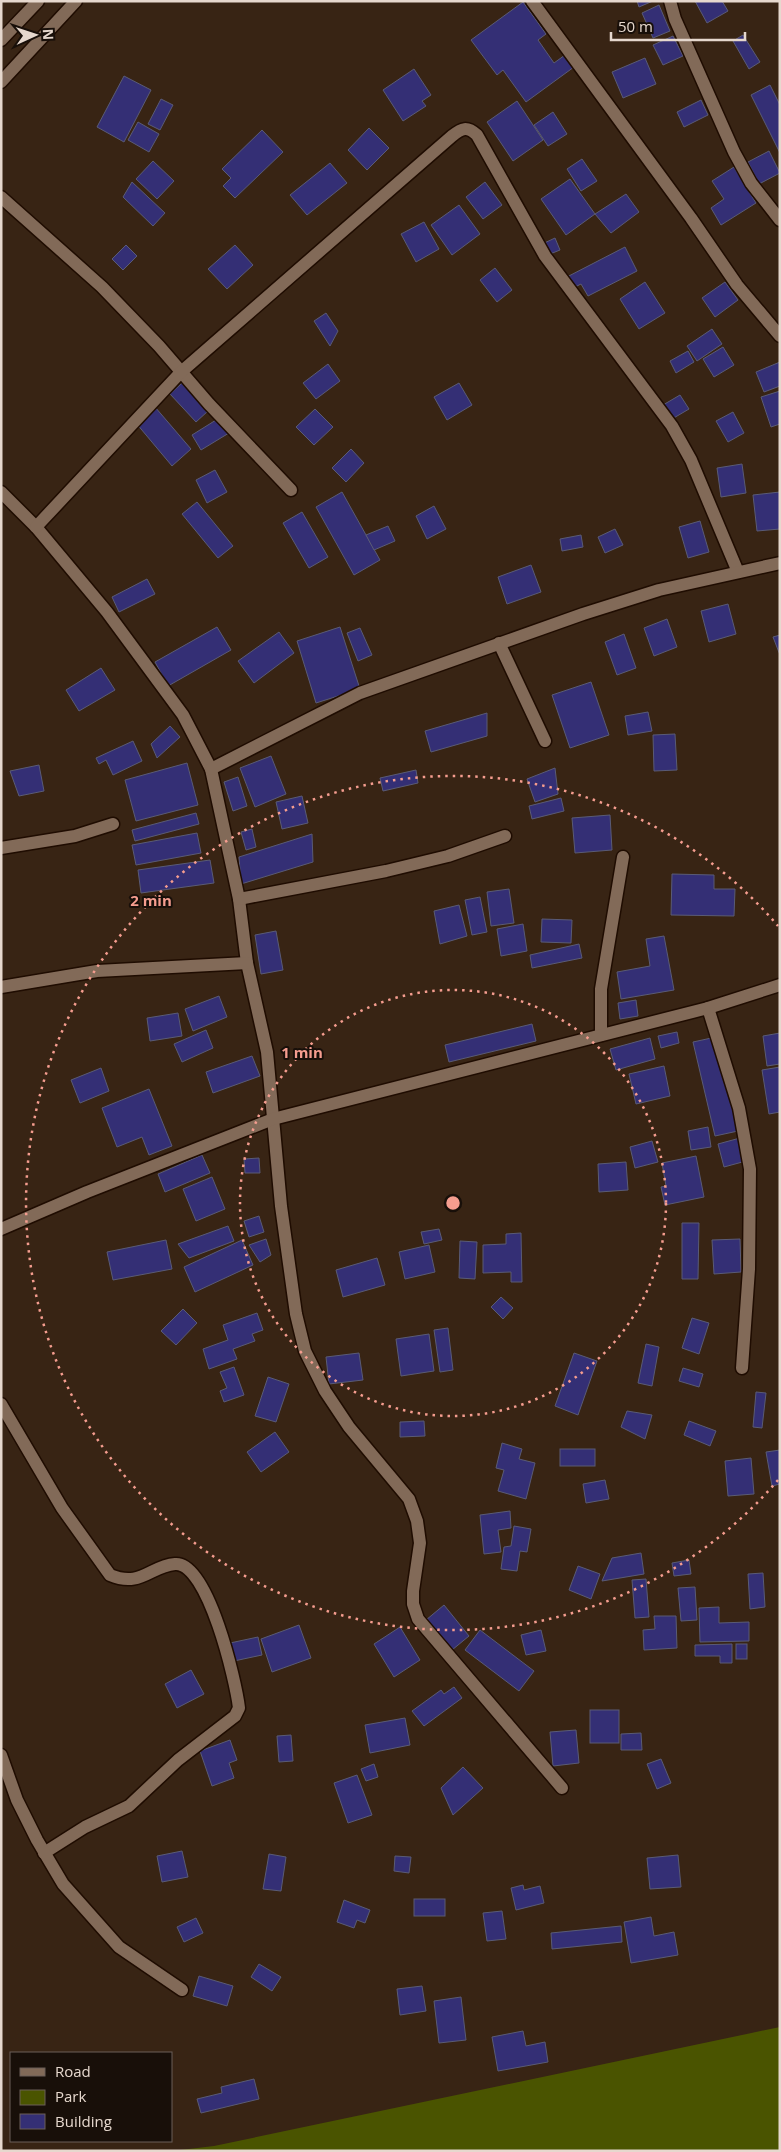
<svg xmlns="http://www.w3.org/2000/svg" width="781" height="2152" font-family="'Open Sans',sans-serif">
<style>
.green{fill:#4a5400}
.building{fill:#342f75;stroke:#5a5b75}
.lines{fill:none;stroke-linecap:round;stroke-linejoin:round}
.minor-casing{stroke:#1f0c01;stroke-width:15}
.minor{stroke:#826a58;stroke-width:12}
.ring{fill:none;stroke:#f59d8f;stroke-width:2.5;stroke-dasharray:2.5 5}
.centre{fill:#f59d8f;stroke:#180f09;stroke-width:2.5}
.ring-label{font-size:15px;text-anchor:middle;font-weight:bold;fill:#f59d8f;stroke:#180f09;stroke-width:4;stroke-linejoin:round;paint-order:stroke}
</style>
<rect width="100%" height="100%" fill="#382414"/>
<polygon class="green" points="780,2027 780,2151 172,2151 214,2146"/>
<g class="building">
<polygon points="637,1 653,1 639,7"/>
<polygon points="695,1 722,1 728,11 707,23"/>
<polygon points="523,2 546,34 538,40 554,63 565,55 574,67 526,102 503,70 497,75 471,40"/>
<polygon points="659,5 670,31 653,38 642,13"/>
<polygon points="743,35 760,62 749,69 733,41"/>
<polygon points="673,36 683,56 663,65 653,45"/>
<polygon points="645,58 656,84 623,98 612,72"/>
<polygon points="414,69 431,95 422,101 426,106 403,121 383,90"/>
<polygon points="124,76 151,90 124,142 97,127"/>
<polygon points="770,85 780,105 780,153 751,95"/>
<polygon points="161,99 173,105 160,130 148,124"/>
<polygon points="701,100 708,115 684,127 677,112"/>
<polygon points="517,101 543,140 513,161 487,122"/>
<polygon points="553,112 567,134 548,146 534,125"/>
<polygon points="138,122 159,134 149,152 128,140"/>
<polygon points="369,128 389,148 367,170 348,150"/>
<polygon points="262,130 283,152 235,198 223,186 231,178 222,169"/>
<polygon points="769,151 780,173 759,184 748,162"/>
<polygon points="582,159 597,181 581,191 567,169"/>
<polygon points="153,161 174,181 157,199 136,179"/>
<polygon points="330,163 347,183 307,215 290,195"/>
<polygon points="734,167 756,203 721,225 711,208 724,199 712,181"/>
<polygon points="570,179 595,214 566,235 541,199"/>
<polygon points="132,182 165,213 153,226 123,197"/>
<polygon points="485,182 502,205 483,219 466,197"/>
<polygon points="626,194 639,212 611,233 595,214"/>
<polygon points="459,205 480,234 452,255 431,225"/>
<polygon points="424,222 439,249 416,262 401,234"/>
<polygon points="555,238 560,250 545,256 540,245"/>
<polygon points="126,245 137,256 123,270 112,259"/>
<polygon points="235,245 253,265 227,289 208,269"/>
<polygon points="625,247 637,271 588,296 581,284 569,290 563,279"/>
<polygon points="495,268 512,290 497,302 480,280"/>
<polygon points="645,282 665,313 639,329 620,299"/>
<polygon points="725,282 738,300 715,317 702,298"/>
<polygon points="326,313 338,331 330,346 314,321"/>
<polygon points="712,329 722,344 697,361 687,346"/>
<polygon points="723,347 734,365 714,377 703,359"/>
<polygon points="688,351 694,362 676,373 670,361"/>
<polygon points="780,362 780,386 764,392 756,372"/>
<polygon points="328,364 340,381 316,399 303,383"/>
<polygon points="182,383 208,411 196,422 170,394"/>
<polygon points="459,383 472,405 447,420 434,397"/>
<polygon points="780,391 780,424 771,427 761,397"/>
<polygon points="680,395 689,409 672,419 663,405"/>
<polygon points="155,407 191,449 172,466 136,423"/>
<polygon points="315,409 333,427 314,445 296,427"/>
<polygon points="733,412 744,433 728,442 716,421"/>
<polygon points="216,420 229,433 201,450 192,435"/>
<polygon points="351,449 364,463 346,482 332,468"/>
<polygon points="742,464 746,493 721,497 717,468"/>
<polygon points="215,470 227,492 207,503 196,480"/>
<polygon points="342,492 380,560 354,575 316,507"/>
<polygon points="780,492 780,529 757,531 753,495"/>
<polygon points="197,502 233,546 218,558 182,514"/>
<polygon points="434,506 446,529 427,539 416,516"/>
<polygon points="302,512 328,557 309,568 283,523"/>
<polygon points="700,521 709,552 688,558 679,527"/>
<polygon points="388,526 395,541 374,550 366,535"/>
<polygon points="615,529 623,545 605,553 598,537"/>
<polygon points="581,535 583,547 562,551 560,539"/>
<polygon points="531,565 541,592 507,604 498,577"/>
<polygon points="147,579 155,594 119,612 112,597"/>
<polygon points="728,604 736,634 709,642 701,611"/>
<polygon points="667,619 677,647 654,656 644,628"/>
<polygon points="217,627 231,650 168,686 155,662"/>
<polygon points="340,627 360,689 316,703 297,641"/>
<polygon points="360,628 372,655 358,661 347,633"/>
<polygon points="279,632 294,653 254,683 238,661"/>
<polygon points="624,634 636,668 617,675 605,642"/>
<polygon points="780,635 780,655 773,637"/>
<polygon points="101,668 115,690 79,711 66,690"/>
<polygon points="591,682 609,735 570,748 552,695"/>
<polygon points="648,712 652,731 628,735 625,716"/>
<polygon points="487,713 487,736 431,752 425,731"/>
<polygon points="170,726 180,737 157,758 151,744"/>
<polygon points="675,734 677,770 654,771 653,735"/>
<polygon points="133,741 142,761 113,775 106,760 99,764 96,758"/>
<polygon points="271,756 286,794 255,807 240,768"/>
<polygon points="187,763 198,805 136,821 125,780"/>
<polygon points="39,765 44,791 19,796 10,771"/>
<polygon points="555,768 558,794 535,802 527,779"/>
<polygon points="416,770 418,783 383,791 380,778"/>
<polygon points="238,777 247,806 233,811 224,782"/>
<polygon points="302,796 308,823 282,829 276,802"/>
<polygon points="561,798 564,811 532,819 529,806"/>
<polygon points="196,813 199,824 135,841 132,830"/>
<polygon points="610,815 612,850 575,853 572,818"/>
<polygon points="252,829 256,847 246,850 241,832"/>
<polygon points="197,833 201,853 136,865 132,845"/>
<polygon points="312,834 313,862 241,884 239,857"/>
<polygon points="210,860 214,883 141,893 138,870"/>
<polygon points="672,874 714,875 714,889 735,889 734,916 671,915"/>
<polygon points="509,889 514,923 491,926 487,892"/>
<polygon points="480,897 487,932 472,935 465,900"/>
<polygon points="459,905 467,936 440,944 434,911"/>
<polygon points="542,919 572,920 571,943 541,942"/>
<polygon points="523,924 527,951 501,956 497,929"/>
<polygon points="276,931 283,970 261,974 255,935"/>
<polygon points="664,936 674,990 621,999 617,972 650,966 646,939"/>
<polygon points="579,944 582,958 532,968 530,955"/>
<polygon points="219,996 227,1017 193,1031 185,1009"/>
<polygon points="636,1000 638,1016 620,1019 618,1003"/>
<polygon points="178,1013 182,1036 150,1041 147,1018"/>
<polygon points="532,1024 536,1041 449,1062 445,1045"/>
<polygon points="206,1030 213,1048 182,1062 174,1044"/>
<polygon points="677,1032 679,1043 661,1048 658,1036"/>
<polygon points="780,1033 780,1064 767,1066 763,1036"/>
<polygon points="716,1037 738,1131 715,1136 693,1042"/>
<polygon points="650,1038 655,1059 616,1070 610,1049"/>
<polygon points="252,1056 260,1076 213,1093 206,1072"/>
<polygon points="664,1066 670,1096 636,1104 629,1074"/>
<polygon points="780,1067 780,1112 769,1114 762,1070"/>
<polygon points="101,1068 109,1091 80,1103 71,1080"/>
<polygon points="149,1089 172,1146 149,1155 142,1137 117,1147 102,1108"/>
<polygon points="708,1127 711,1147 691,1150 688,1131"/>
<polygon points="740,1138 746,1161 724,1167 718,1144"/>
<polygon points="652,1141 658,1162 635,1168 630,1147"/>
<polygon points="202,1155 210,1173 165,1192 158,1174"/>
<polygon points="696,1156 704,1197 665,1205 661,1187 666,1186 662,1163"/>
<polygon points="259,1158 260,1173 245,1173 244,1159"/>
<polygon points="626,1162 628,1190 599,1192 598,1164"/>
<polygon points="212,1177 225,1209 196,1221 183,1189"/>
<polygon points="259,1216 264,1232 249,1237 244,1221"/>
<polygon points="682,1223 699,1223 698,1279 682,1279"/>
<polygon points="228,1226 234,1241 189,1258 178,1244"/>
<polygon points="439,1229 442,1240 424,1244 421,1232"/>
<polygon points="521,1233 522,1282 511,1282 511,1272 483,1273 483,1245 506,1244 506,1234"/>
<polygon points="266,1239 271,1255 260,1262 249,1245"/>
<polygon points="740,1239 741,1272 714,1274 712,1240"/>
<polygon points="166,1240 172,1269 113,1280 107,1252"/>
<polygon points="242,1240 253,1265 195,1292 184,1267"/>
<polygon points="460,1241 477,1242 475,1279 459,1278"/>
<polygon points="429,1245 435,1272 405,1279 399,1252"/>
<polygon points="377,1258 385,1285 343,1297 336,1270"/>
<polygon points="501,1297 513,1308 503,1319 491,1307"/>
<polygon points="183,1309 197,1323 176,1345 161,1331"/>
<polygon points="257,1313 263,1330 252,1334 255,1341 233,1349 237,1359 209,1369 203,1349 228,1340 223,1325"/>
<polygon points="692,1318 709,1323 699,1354 682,1348"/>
<polygon points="448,1328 453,1370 440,1372 434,1330"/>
<polygon points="429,1334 434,1371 401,1376 396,1339"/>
<polygon points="646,1344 659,1347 652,1386 638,1383"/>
<polygon points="359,1353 363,1380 329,1384 326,1357"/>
<polygon points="574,1353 597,1361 578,1415 555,1406"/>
<polygon points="234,1367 244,1395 224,1402 220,1391 227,1388 220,1372"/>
<polygon points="683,1368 703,1374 699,1387 679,1381"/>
<polygon points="268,1377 289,1384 276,1422 255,1416"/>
<polygon points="756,1392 766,1393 762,1428 753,1427"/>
<polygon points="627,1411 652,1415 645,1439 621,1427"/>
<polygon points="424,1421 425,1436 400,1437 400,1422"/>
<polygon points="689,1421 716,1431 710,1446 684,1435"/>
<polygon points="275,1432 289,1452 261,1472 247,1452"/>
<polygon points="502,1443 522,1449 519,1459 535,1463 526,1499 498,1491 504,1470 496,1468"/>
<rect x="560" y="1449" width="35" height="17"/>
<polygon points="780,1450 780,1484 772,1486 766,1452"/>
<polygon points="751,1458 754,1494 728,1496 725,1461"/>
<polygon points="605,1480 609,1499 586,1503 583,1484"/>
<polygon points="510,1511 511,1528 498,1530 501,1552 484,1554 480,1515"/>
<polygon points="514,1526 531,1529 527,1552 520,1551 517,1571 501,1569 504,1547 511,1546"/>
<polygon points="641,1553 644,1574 602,1581 612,1558"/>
<polygon points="689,1560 691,1574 674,1576 672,1563"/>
<polygon points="578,1566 600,1574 591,1599 569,1590"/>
<polygon points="763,1573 765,1607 750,1609 748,1574"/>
<polygon points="646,1579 649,1617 635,1618 632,1580"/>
<polygon points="695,1587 697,1620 681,1621 678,1588"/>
<polygon points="444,1605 469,1636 452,1650 426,1620"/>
<polygon points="719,1607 719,1623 749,1622 749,1641 700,1642 699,1608"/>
<polygon points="654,1616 676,1616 677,1648 644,1650 643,1630 655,1629"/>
<polygon points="299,1625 311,1658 272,1672 261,1639"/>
<polygon points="400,1627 420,1660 394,1677 374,1644"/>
<polygon points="480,1630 534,1671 519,1691 465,1650"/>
<polygon points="541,1630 546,1651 526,1655 521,1635"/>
<polygon points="258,1637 262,1655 234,1661 230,1643"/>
<polygon points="732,1644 732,1663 720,1663 720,1656 695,1656 695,1645"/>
<rect x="736" y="1644" width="11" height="15"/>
<polygon points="191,1670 204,1694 177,1708 165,1684"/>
<polygon points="454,1687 462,1698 424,1726 412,1711 441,1690 444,1694"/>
<rect x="590" y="1710" width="29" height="33"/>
<polygon points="405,1718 410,1745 370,1753 365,1725"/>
<polygon points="576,1730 579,1763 553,1766 550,1732"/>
<polygon points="641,1733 642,1750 621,1750 621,1734"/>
<polygon points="291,1735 293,1761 279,1762 277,1736"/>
<polygon points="230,1740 237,1760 229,1763 234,1778 212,1786 200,1751"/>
<polygon points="661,1759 671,1783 657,1789 647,1764"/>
<polygon points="374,1764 378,1777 366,1781 361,1769"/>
<polygon points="463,1767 483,1788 453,1815 441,1788"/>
<polygon points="357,1775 372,1815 348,1823 334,1783"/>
<polygon points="182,1851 188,1877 162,1882 157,1856"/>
<polygon points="269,1854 286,1857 281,1891 263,1889"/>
<polygon points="678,1855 681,1887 650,1889 647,1858"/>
<polygon points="395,1856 411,1857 409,1873 394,1871"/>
<polygon points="523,1885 524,1890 540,1886 544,1903 516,1910 511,1888"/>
<rect x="414" y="1899" width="31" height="17"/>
<polygon points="344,1900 370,1910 365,1923 357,1920 354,1928 337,1922"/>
<polygon points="502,1911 506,1939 487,1941 483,1913"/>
<polygon points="651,1917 654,1936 674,1932 678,1955 631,1963 624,1922"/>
<polygon points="196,1918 203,1933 184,1942 177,1927"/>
<polygon points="621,1926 622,1942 552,1949 551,1933"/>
<polygon points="259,1964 281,1977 272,1991 251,1977"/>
<polygon points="199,1976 233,1986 227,2006 193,1996"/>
<polygon points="422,1986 426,2011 400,2015 397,1989"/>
<polygon points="461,1997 466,2040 439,2043 434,2001"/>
<polygon points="523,2031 526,2046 545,2042 548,2062 498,2071 492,2037"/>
<polygon points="254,2079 259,2099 201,2113 197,2099 222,2093 221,2087"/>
</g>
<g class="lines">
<defs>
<g id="minor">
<polyline points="532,1 691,218 737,285 780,336"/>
<polyline points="670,1 675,19 734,152 751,183 780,220"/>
<polyline points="1,40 38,1"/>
<polyline points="1,82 76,1"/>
<polyline points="1,197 102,287 159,346 209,404 291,490"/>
<polyline points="1,492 36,527 107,612 183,715 211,769 239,899 247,963 267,1052 281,1206 296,1314 305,1351 325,1391 349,1427 409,1499 417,1521 420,1543 413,1591 413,1604 418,1619 562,1788"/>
<path d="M36,527L181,372L452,136C462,128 467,126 477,135L545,256L672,426L691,460L738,572"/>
<polyline points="499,643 545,741"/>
<polyline points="211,769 360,693 583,614 659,590 780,563"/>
<polyline points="1,848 75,836 113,824"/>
<polyline points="239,899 386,871 448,856 505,836"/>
<polyline points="1,987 97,971 247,963"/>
<polyline points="708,1008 739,1108 750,1169 749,1269 742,1368"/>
<polyline points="601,1035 601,989 623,857"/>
<polyline points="1,1229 87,1192 273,1119 708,1008 780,985"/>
<path d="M1,1404L62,1508L110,1575C141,1588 150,1566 175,1564C208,1561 236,1682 239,1708L235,1716L178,1760L129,1806L85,1827L44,1853"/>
<polyline points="1,1755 17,1800 37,1840 63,1884 119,1947 182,1990"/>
</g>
</defs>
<use href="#minor" class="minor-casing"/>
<use href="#minor" class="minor"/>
</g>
<g class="ring">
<circle cx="453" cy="1203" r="213"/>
<path d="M778 1480A427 427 0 1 1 778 926"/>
</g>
<circle cx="453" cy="1203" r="8" class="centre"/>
<g class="ring-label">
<text x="151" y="906">2 min</text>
<text x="302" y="1058">1 min</text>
</g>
<rect width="781" height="2152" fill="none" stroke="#e6d8ce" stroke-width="5"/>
<rect x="10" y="2052" width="162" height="90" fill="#180f09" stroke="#6a5f58"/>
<rect x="20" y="2068" width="25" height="8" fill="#826a58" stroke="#6a5f58"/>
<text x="55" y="2077" font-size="15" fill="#e6d8ce">Road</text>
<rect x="20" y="2090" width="25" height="15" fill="#4a5400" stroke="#6a5f58"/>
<text x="55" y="2102" font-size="15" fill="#e6d8ce">Park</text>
<rect x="20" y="2114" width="25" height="15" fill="#342f75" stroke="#6a5f58"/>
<text x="55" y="2127" font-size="15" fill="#e6d8ce">Building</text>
<g transform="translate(35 35) rotate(87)" stroke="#180f09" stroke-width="4" paint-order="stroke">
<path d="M0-4L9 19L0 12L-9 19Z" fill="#e6d8ce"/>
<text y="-8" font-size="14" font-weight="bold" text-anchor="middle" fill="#e6d8ce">N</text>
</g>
<path d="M611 32v8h134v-8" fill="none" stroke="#e6d8ce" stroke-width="2.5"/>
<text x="618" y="32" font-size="15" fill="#e6d8ce" stroke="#180f09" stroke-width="4" paint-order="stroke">50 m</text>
</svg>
